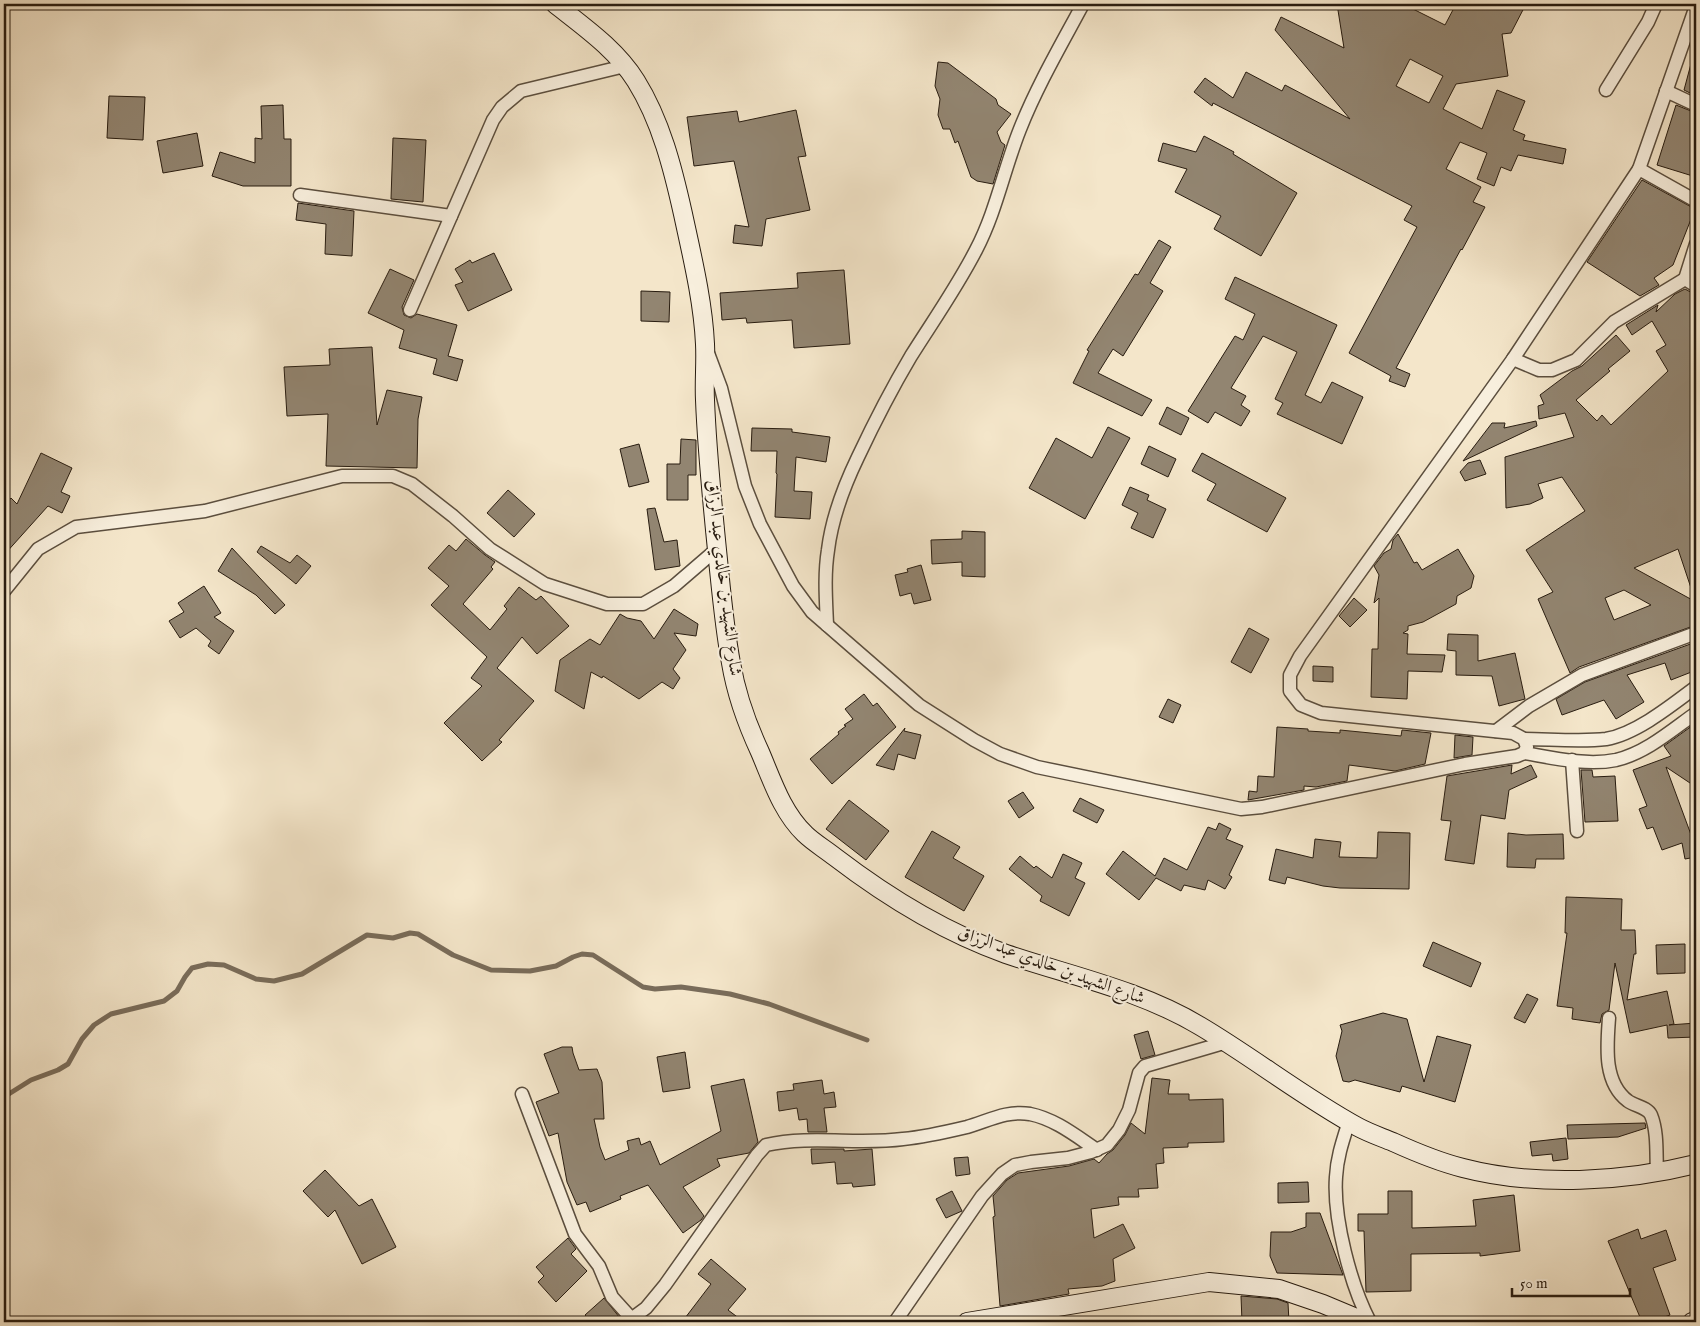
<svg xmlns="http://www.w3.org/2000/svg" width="1700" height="1326" font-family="'IM FELL English',Amiri,serif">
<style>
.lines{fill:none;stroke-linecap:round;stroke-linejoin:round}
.stream{stroke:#796c5a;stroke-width:5}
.building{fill:#928571;stroke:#281c10;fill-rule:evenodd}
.street-casing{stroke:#5b4e3e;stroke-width:15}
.secondary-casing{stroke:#281c10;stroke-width:20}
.street{stroke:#f8efdd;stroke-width:12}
.secondary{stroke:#f8efdd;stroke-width:18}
.labels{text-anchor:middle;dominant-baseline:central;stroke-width:4;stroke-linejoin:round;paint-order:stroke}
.street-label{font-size:18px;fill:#281c10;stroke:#f8efdd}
</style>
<rect width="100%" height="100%" fill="#f4e6ca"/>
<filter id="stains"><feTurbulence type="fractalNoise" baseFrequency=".004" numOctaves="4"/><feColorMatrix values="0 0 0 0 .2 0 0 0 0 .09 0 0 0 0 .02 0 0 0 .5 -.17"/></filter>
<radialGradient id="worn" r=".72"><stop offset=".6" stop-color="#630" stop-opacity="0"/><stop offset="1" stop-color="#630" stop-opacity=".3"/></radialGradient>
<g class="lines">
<polyline class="stream" points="4,1097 31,1080 58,1070 68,1064 82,1039 94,1025 111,1014 164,1001 177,991 185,977 192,968 208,964 224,965 256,979 274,981 302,974 367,935 393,938 410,933 418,934 453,955 491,970 530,971 556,966 573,957 582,954 593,955 643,987 655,989 681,987 730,994 769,1004 867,1040"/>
</g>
<g class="building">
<path d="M1337,4H1403L1445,25L1455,6L1467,4H1526L1511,33L1502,34L1508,76L1456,84L1443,109L1482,129L1497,90L1525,101L1513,130L1525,135L1523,140L1566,149L1563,164L1518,155L1511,171L1501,167L1494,186L1477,179L1487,153L1460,142L1446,169L1481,187L1473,202L1485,207L1462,250L1461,249L1396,368L1410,374L1405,387L1389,381L1391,376L1349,353L1417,227L1404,220L1412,206L1213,103L1212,106L1194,92L1205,78L1233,98L1246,72L1282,91L1285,85L1350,119L1275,30L1281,17L1344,48ZM1410,59L1443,76L1429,103L1396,86Z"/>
<polygon points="1692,60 1696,60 1696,96 1684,90"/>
<polygon points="938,62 948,63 996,99 998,105 1011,114 997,132 1001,142 1005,145 993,184 977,181 971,177 958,141 955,143 950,129 943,129 938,115 940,99 935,86"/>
<polygon points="109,96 145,97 143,140 107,138"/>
<polygon points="283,105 284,139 291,139 291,186 243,186 212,176 220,152 255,163 255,138 262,139 261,106"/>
<polygon points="1676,105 1696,113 1696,177 1657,165"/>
<polygon points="796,110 806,156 798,157 810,210 766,219 762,246 733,243 735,225 749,227 734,161 694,166 687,117 737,111 739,122"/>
<polygon points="197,133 203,166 163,173 157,141"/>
<polygon points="1204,136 1234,152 1233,154 1297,193 1261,256 1214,229 1221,216 1175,192 1187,169 1158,161 1163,143 1196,152"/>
<polygon points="393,138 426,140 423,202 391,199"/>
<polygon points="1642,180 1695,209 1673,265 1654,278 1659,285 1640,296 1587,262"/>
<polygon points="298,203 354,211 352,256 325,254 326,224 296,220"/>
<polygon points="1159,240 1171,247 1150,283 1163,291 1123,356 1113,349 1098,373 1152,400 1142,416 1073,383 1089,351 1087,350 1135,274 1138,275"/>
<polygon points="494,253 512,290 468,311 455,285 463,282 455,269 470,260 472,263"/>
<polygon points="390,269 414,280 402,307 404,315 411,318 417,314 457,325 448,356 463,360 457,381 433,374 437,359 399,348 404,330 368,313"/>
<polygon points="844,270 850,344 794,348 792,320 747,323 746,318 722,320 720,293 798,288 797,273"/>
<polygon points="1235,277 1337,325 1305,395 1321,403 1332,382 1363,397 1342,444 1277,414 1283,403 1275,399 1297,352 1263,336 1231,388 1246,396 1241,405 1250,411 1241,426 1215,412 1208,423 1188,411 1235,336 1243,340 1255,314 1225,299"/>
<path d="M1685,289L1696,295V596L1694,597L1678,549L1634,568L1696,602V625L1579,667L1570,673L1538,599L1553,592L1526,550L1585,511L1562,477L1538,484L1543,498L1530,504L1506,508L1505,457L1574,437L1565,413L1539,419L1538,406L1544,404L1540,395L1572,371L1582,366L1616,335L1630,351L1608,369L1610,371L1576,400L1597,421L1602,415L1611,425L1668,371L1656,351L1666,345L1652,321L1632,335L1626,325L1658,305L1656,312L1675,294ZM1624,590L1651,605L1614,620L1605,598Z"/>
<polygon points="641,291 670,292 669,322 641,321"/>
<polygon points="372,347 377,425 387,390 422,397 418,419 417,468 326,466 328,414 287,416 284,367 330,365 329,349"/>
<polygon points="1167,407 1189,418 1181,435 1159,424"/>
<polygon points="1536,421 1537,426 1463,461 1492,423 1505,423 1504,428"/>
<polygon points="1108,427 1130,438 1085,519 1029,488 1056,438 1092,458"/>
<polygon points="752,428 792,429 792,432 830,437 826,462 796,457 794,491 812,492 810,519 775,517 777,474 776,473 777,451 751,451"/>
<polygon points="681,439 696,440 696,475 688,475 688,500 667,500 667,464 680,464"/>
<polygon points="639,444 649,482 629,487 620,449"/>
<polygon points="1149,446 1176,459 1168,477 1141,464"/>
<polygon points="41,453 72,468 61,492 70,496 62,513 48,506 4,555 4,506 11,498 17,504"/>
<polygon points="1202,453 1286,498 1267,532 1207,500 1216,484 1192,471"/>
<polygon points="1480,460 1486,474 1465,481 1460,472 1468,463"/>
<polygon points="1130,487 1149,495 1147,500 1166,509 1153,538 1131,528 1138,513 1122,505"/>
<polygon points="508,490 535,514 514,537 487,513"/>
<polygon points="655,508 664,542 677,540 680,566 655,570 647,509"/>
<polygon points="962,531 985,532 985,577 962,576 962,562 932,564 931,540 962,539"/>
<polygon points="1398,534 1414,563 1417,562 1422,570 1458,549 1474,576 1471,588 1457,596 1456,604 1423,622 1408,626 1408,630 1403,633 1408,634 1407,654 1445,655 1442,672 1408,671 1407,699 1371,697 1372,649 1378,649 1379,598 1374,603 1379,575 1374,566 1384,553 1391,549 1393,540"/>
<polygon points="466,539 485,555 495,562 491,567 493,569 463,604 490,630 507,609 504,606 519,587 536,600 541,596 569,626 537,654 522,637 497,668 534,701 499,740 502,742 482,761 444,723 482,686 471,678 487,657 431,605 449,586 428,568 449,545 456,551"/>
<polygon points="261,546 290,563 297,555 311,566 296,584 257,552"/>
<polygon points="232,548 285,605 275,614 256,595 218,571"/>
<polygon points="921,565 931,600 914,604 911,593 900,596 895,575 908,572 907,569"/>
<polygon points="204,586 221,613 214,617 234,631 219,654 208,646 211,641 196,628 180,638 169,621 184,612 178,603"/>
<polygon points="1354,598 1367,610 1350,627 1339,616"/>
<polygon points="674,609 698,624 696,636 674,633 686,650 673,669 680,678 673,689 662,682 639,699 603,676 602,678 591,672 584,709 555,691 560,660 590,639 600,645 620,614 627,618 641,621 654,639"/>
<polygon points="1249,628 1269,639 1251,673 1231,662"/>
<polygon points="1448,634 1478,635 1478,661 1515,653 1525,699 1499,706 1492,676 1456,675 1456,651 1447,650"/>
<polygon points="1696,642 1696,662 1691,664 1694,671 1671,680 1665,663 1627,675 1644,702 1616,719 1604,700 1562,715 1556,699 1585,682"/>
<polygon points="1313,666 1333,667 1333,682 1313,681"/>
<polygon points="864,694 873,706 877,703 896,727 832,784 810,759 839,734 838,732 846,726 844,725 853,719 845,709"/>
<polygon points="1168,699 1181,705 1173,723 1159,717"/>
<polygon points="1696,723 1696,787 1666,767 1693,840 1696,857 1685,859 1682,843 1662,850 1653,827 1647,829 1639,809 1647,806 1633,770 1671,756 1664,746"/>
<polygon points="1277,727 1308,729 1308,731 1340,733 1340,730 1401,736 1402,730 1431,733 1425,764 1395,771 1349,765 1347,781 1316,787 1304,786 1304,790 1248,800 1249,791 1257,792 1258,776 1274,777"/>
<polygon points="905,728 904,731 921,735 915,759 898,754 894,770 876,765"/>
<polygon points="1455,735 1473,737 1472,755 1454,758"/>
<polygon points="1512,765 1511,774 1531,765 1537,777 1509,790 1505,819 1481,815 1474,864 1445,860 1451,821 1441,820 1447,776"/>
<polygon points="1581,770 1592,770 1593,777 1615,776 1618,821 1585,822"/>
<polygon points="1023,792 1034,808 1019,818 1008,801"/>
<polygon points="1080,798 1104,810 1097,823 1073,811"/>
<polygon points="849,800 889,831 866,860 826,829"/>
<polygon points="1219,823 1231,829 1226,839 1243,846 1229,875 1232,877 1225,889 1208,880 1205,890 1184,885 1181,891 1156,878 1139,900 1106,874 1123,851 1155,876 1164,858 1187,870 1208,827 1216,830"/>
<polygon points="932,831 960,847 953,858 984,876 964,911 905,877"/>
<polygon points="1378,832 1410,833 1409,889 1340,888 1323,886 1287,877 1285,884 1269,880 1276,849 1313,858 1315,839 1341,842 1339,857 1377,858"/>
<polygon points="1508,833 1526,835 1563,834 1564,859 1536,859 1535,868 1507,867"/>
<polygon points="1063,854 1082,863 1075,878 1085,883 1069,916 1040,901 1042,896 1009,869 1020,856 1034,868 1036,866 1052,878"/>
<polygon points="1566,897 1622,899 1621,930 1635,930 1636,954 1634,954 1627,1000 1667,991 1674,1024 1669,1025 1696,1023 1696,1037 1668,1038 1667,1025 1630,1033 1615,963 1609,1010 1602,1014 1600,1023 1572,1019 1573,1008 1557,1006 1567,933 1565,933"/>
<polygon points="1433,942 1481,963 1471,987 1423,966"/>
<polygon points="1685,944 1685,973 1657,974 1656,945"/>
<polygon points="1527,994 1538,999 1525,1023 1514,1018"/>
<polygon points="1383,1013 1407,1019 1424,1082 1437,1036 1471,1045 1455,1102 1402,1086 1400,1092 1355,1080 1349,1082 1343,1081 1336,1056 1342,1031 1340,1025"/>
<polygon points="1148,1031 1155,1055 1141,1059 1134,1035"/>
<polygon points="562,1047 572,1047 573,1053 579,1070 597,1069 602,1082 604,1119 594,1119 600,1147 605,1160 629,1150 627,1141 639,1138 641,1145 650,1141 660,1165 721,1131 711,1086 744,1079 758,1142 749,1153 717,1159 720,1166 683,1187 704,1216 701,1220 683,1233 648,1185 620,1196 621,1199 590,1212 586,1202 577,1205 567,1182 558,1133 549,1136 536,1102 559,1093 544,1054"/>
<polygon points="685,1052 690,1088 663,1092 657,1057"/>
<polygon points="1152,1078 1170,1080 1168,1094 1189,1094 1189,1100 1223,1099 1224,1142 1188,1143 1188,1147 1163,1148 1164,1163 1156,1164 1158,1188 1138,1189 1139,1197 1118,1197 1119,1205 1091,1209 1094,1238 1123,1224 1135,1248 1113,1259 1115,1281 1102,1286 1068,1289 1069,1294 1000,1306 993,1217 995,1216 993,1196 1007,1180 1018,1173 1069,1166 1094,1159 1099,1163 1107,1154 1113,1150 1125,1135 1131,1123 1145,1134"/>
<polygon points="822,1080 824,1094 834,1092 836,1107 824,1108 827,1132 808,1132 807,1119 799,1120 797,1108 779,1111 777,1092 794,1090 793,1084"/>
<polygon points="1645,1123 1646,1128 1618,1137 1568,1139 1567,1125"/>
<polygon points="1566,1138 1568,1159 1553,1161 1552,1154 1532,1156 1530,1142"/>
<polygon points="811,1149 844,1149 844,1151 872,1149 875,1185 853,1187 852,1183 837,1184 835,1162 812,1164"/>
<polygon points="968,1157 970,1174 956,1176 954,1158"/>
<polygon points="325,1170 359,1206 372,1199 396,1247 362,1264 335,1210 328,1217 303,1191"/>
<polygon points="1308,1182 1309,1202 1278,1203 1278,1183"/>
<polygon points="952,1191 962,1211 946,1218 936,1199"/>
<polygon points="1388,1191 1412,1191 1412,1228 1476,1226 1473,1200 1514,1195 1520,1251 1480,1256 1480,1253 1411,1254 1411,1291 1366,1292 1364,1231 1358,1231 1358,1214 1388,1214"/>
<polygon points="1306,1213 1320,1213 1343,1275 1277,1273 1270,1256 1271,1232 1291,1232 1306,1227"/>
<polygon points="1638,1229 1641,1239 1666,1230 1676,1260 1653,1268 1670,1315 1651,1322 1642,1322 1608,1241"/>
<polygon points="568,1238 576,1249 571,1254 587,1271 556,1302 538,1282 544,1276 536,1267"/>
<polygon points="711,1259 746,1289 728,1310 744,1322 682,1322 711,1284 698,1274"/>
<polygon points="1241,1296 1277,1299 1288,1303 1289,1322 1242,1322"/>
<polygon points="604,1298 620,1318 619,1322 591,1322 585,1315"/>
</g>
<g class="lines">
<defs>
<g id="street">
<polyline points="1606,90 1648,22 1656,4"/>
<polyline points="1666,91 1696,105"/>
<polyline points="1639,169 1696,201"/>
<polyline points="300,195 451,216"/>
<polyline points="1685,279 1696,244"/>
<polyline points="410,310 493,120 502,107 521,91 625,66"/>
<polyline points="708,353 721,388 745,486 760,524 793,586 812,612 919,705 974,740 1000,754 1037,767 1241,809 1262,807 1465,764 1517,756 1524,753 1527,747 1524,739 1513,733 1321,713 1301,705 1290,691 1290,675 1300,656 1513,359 1639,169 1696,6"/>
<polyline points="1513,359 1539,370 1552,370 1576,360 1614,322 1685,279 1696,286"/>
<polyline points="4,591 38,549 76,527 205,511 342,476 393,476 412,484 453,516 490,549 545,584 607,604 643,604 674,586 717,549"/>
<path d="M827,625C826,600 824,575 828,550C832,517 844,486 858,457C874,423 892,388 911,356C933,321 957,287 976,250C996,212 1004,169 1020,129C1037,86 1061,45 1083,4"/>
<polyline points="1496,731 1529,706 1582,675 1696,633"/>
<path d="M1524,739C1548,739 1582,742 1606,739C1636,734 1672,705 1696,687"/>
<path d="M1524,753C1553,758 1587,766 1616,760C1646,753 1672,730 1696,713"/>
<polyline points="1572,760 1577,831"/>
<path d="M1609,1018C1607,1046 1603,1082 1628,1101C1635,1106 1647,1107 1651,1115C1658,1132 1656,1155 1657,1173"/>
<polyline points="522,1094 575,1234 599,1266 612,1297 631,1318"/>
<path d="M1349,1121C1343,1140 1337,1157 1336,1177C1333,1219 1351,1286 1370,1322"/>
<path d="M627,1322L646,1308L665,1285L757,1155L766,1145C811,1135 858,1145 903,1139C925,1137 946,1132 967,1127C988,1121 1007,1110 1030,1114C1055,1119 1076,1136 1097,1150"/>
<polyline points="895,1322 982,1196 1002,1174 1015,1165 1031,1162 1068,1158 1091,1152 1107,1145 1119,1130 1129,1110 1139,1073 1145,1066 1227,1042"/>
</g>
<g id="secondary">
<path d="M555,4C584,27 616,49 636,81C661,121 673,169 683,214C692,256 703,301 705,344C706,363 704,382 705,400C707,451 712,500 717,550C721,588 724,626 731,663C736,693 747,724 760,752C772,780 782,812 805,834C813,842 825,849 835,857C886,896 944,932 1006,954C1071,976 1140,990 1200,1026C1254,1058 1303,1097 1358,1127C1369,1133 1381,1137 1393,1142C1415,1152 1439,1162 1463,1168C1536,1187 1624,1182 1696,1164"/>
<polyline points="967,1322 1209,1282 1279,1289 1323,1304 1366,1322"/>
<polyline points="1692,1322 1696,1321"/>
</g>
</defs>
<use href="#street" class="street-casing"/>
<use href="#secondary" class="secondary-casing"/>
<use href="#street" class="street"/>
<use href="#secondary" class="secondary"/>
</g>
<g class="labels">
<g class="street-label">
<text transform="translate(723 578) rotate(83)">شارع الشهيد بن خالدي عبد الرزاق</text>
<text transform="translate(1051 966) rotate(20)">شارع الشهيد بن خالدي عبد الرزاق</text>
</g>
</g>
<rect width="1700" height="1326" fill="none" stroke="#f4e6ca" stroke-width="20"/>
<rect x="5" y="5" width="1690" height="1316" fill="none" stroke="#281c10" stroke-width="2.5"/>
<rect x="10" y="10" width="1680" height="1306" fill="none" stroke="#281c10"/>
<path d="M1512 1288v8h118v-8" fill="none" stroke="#281c10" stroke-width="2.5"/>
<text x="1520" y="1288" font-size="15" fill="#281c10" stroke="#f8efdd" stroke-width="4" paint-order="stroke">50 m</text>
<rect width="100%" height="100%" filter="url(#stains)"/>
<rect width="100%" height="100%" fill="url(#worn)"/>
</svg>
